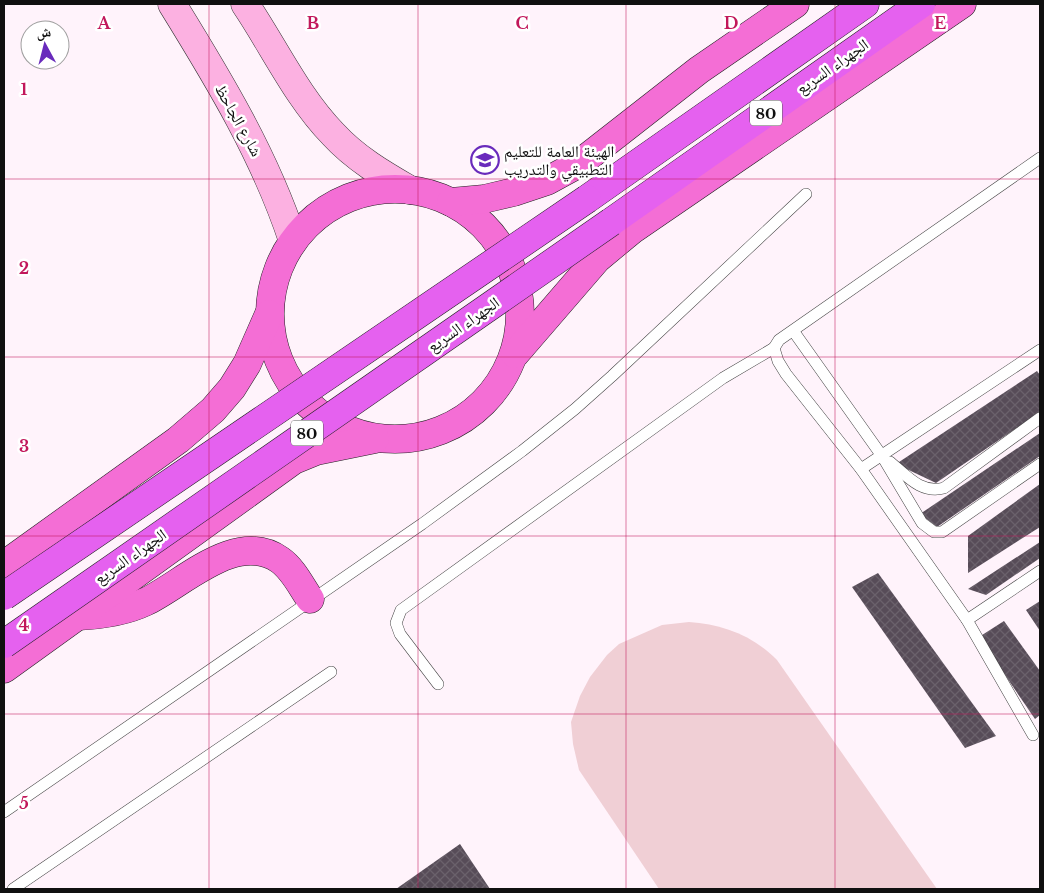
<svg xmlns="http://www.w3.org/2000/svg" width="1044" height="893" font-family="'Libre Baskerville','Noto Naskh Arabic',serif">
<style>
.pitch{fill:#f0cfd5}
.building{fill:url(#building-cross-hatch)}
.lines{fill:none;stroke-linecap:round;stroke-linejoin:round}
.lane-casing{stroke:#434343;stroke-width:12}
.secondary-casing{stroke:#323232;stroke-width:29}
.primary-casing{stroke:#212121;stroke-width:29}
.highway-casing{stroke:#212121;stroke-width:29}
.lane{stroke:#fff;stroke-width:11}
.secondary{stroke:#fcb1e1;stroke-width:28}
.primary{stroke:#f46ed5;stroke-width:28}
.highway{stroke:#e561ef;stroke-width:28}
.highway-bridge-casing{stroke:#212121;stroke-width:29;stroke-linecap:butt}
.highway-bridge{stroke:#e561ef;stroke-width:28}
.grid{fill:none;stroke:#c2185b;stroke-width:1;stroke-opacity:0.55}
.labels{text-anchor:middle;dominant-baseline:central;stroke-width:5;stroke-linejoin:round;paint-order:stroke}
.shield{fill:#fff;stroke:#585858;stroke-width:1}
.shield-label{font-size:15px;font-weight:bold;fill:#101010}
.street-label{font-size:16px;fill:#101010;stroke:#fff}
.poi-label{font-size:16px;fill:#101010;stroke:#fff;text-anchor:start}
.grid-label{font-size:16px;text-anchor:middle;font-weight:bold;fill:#c2185b;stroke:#fff;stroke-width:5;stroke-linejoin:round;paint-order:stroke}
</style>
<defs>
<pattern id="building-cross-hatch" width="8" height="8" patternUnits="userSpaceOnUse" patternTransform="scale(1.25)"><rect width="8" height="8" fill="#574c58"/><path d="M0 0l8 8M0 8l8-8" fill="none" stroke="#6a616b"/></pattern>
</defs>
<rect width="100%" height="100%" fill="#fff3fb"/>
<path class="pitch" d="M689,622C722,624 754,636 777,660L937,889H659L579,770L573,744L571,722L580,696L590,677L607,655L619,644L662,625Z"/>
<g class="building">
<polygon points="1037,371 1040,375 1040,412 936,483 896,464"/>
<polygon points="1040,433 1040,456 937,527 920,514"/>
<polygon points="1040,484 1040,527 968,573 968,536"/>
<polygon points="1040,542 1040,558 986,595 968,589"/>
<polygon points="878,573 996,736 965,748 852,587"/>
<polygon points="1040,601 1040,631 1026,610"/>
<polygon points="1004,621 1040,671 1040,715 1035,719 979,637"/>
<polygon points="460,844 490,889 396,889"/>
</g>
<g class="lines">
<defs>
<g id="lane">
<polyline points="794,332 882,456 922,523 934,532 942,532 1040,464"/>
<path d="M890,462C907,476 921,494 944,488L1040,418"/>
<polyline points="861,469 1040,350"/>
<polyline points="967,620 1040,571"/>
<polyline points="438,684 400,634 396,623 401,610 723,378 774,348"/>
<polyline points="1033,735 967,620 861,469 786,374 778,361 774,348 779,340 1040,158"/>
<polyline points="4,812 422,524 522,451 575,409 612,376 806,194"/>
<polyline points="13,889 331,672"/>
</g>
<g id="secondary">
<path d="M172,4C219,80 265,156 293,241"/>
<path d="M245,4C274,47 297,97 333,134C355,158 382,174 410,190"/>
</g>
<g id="primary">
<circle cx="395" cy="314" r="125"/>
<polyline points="451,202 484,199 514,192 547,181 580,163 699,70 795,4"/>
<polyline points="515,354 597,259 632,230 962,4"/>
<polyline points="4,565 178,440 213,410 232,388 247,364 269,314"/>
<path d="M78,616C101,615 124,612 145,602C182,585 236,529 280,560C293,569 301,586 310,599"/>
<polyline points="4,669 294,460 316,451 375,439"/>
</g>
<g id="highway">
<polyline points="587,199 865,4"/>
<polyline points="611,222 921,4"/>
</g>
</defs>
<use href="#lane" class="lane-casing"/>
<use href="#secondary" class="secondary-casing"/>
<use href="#primary" class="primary-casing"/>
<use href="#highway" class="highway-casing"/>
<use href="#lane" class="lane"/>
<use href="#secondary" class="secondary"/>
<use href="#primary" class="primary"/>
<use href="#highway" class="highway"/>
<defs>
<g id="highway-bridge">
<polyline points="4,596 587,199"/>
<polyline points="4,644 611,222"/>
</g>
</defs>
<use href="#highway-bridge" class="highway-bridge-casing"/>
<use href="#highway-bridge" class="highway-bridge"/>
</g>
<path class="grid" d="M209,4V889M418,4V889M626,4V889M835,4V889M4,179H1040M4,357H1040M4,536H1040M4,714H1040"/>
<defs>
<symbol id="university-ring" viewBox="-11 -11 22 22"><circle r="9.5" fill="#fff" stroke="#692bbc" stroke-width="1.5"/><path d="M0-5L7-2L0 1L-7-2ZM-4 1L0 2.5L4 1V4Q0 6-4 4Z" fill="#692bbc"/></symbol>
</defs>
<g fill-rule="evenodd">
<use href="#university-ring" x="469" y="144" width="32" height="32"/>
</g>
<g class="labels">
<g class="shield">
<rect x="750" y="100.5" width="32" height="25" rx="4"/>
<rect x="291" y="420.5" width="32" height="25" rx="4"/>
</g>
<g class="shield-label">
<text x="766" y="113">80</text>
<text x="307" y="433">80</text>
</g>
<g class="street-label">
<text transform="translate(832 66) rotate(-35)">الجهراء السريع</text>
<text transform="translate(239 120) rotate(61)">شارع الجاحظ</text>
<text transform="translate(463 324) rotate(-35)">الجهراء السريع</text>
<text transform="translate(130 556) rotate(-35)">الجهراء السريع</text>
</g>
<g class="poi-label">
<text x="504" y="151">الهيئة العامة للتعليم<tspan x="504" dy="18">التطبيقي والتدريب</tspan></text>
</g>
</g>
<g class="grid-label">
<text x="104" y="29">A</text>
<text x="313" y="29">B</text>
<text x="522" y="29">C</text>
<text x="731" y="29">D</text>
<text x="940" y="29">E</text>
<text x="24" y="95">1</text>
<text x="24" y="274">2</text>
<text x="24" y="452">3</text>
<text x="24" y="631">4</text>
<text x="24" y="809">5</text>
</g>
<rect width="1044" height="893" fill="none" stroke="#101010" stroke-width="10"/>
<g transform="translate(45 45) rotate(353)"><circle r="24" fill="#ffffff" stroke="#9f9f9f"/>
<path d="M0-4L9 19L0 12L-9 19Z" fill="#692bbc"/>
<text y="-8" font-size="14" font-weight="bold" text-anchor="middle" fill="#101010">ش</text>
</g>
</svg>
